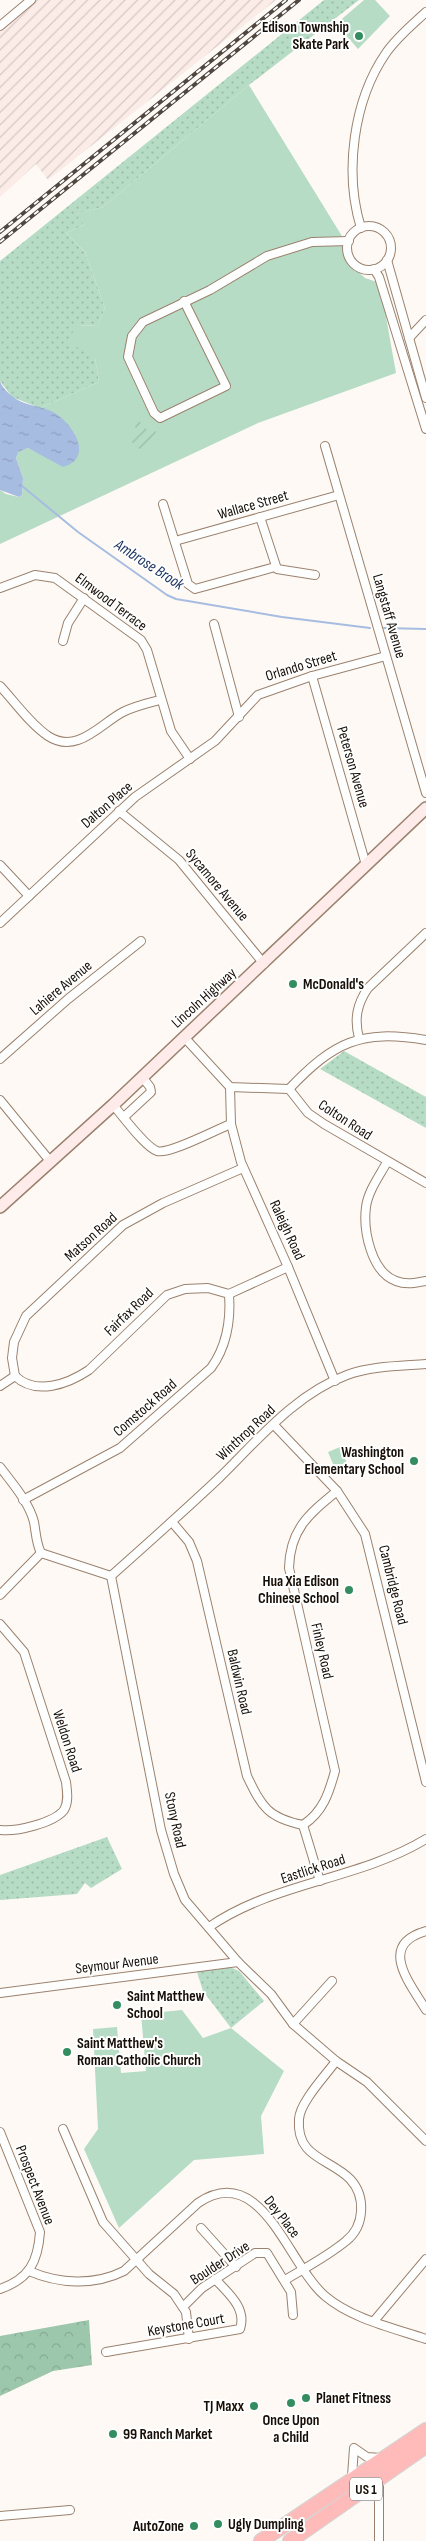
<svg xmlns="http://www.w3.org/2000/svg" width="426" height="2541" font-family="'Sofia Sans Condensed',sans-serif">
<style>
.industrial{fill:url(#industrial-furrows)}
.grass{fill:url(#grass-dots)}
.forest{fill:url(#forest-crowns)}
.park{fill:#b6dcc5}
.garden{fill:url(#garden-furrows)}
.water{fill:url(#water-ripples)}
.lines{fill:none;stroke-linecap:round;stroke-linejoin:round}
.stream{stroke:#a7bce1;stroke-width:2}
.street-casing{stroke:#9b826f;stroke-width:10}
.secondary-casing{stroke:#9b826f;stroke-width:14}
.highway-casing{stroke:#d5d4d2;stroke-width:16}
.street{stroke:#fff;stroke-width:8}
.secondary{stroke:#ffebea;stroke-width:11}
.highway{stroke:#febbba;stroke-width:14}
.rail-casing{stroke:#4f4740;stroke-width:4}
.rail{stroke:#fff;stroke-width:2;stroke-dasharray:5.5;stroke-linecap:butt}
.poi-dot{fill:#348c61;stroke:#fff;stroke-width:2}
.labels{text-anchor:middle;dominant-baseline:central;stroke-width:4;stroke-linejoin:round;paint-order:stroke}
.shield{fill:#fff;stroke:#5d5651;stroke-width:1}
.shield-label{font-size:14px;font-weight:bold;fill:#170e07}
.poi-label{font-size:15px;font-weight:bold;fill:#170e07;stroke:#fff;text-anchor:start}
.street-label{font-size:15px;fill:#170e07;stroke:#fff}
.water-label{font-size:16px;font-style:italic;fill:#19315f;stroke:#fff}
</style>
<defs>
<pattern id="industrial-furrows" width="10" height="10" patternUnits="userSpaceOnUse" patternTransform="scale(1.25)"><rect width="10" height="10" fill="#fbece7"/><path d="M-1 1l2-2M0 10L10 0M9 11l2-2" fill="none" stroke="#d6c9c5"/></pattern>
<pattern id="grass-dots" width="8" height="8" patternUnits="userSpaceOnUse" patternTransform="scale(1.25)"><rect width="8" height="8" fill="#b6dcc5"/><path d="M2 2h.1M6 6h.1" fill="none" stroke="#9cbca8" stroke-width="1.8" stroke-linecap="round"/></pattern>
<pattern id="forest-crowns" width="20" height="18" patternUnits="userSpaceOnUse" patternTransform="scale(1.25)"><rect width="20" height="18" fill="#9dc7ad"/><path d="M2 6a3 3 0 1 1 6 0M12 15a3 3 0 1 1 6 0" fill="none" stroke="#86aa93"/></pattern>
<pattern id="garden-furrows" width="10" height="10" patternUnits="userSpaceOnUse" patternTransform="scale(1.25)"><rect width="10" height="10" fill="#b6dcc5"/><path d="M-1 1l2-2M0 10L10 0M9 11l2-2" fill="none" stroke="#9cbca8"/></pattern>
<pattern id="water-ripples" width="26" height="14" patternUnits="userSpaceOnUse" patternTransform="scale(1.25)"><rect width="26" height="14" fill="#a7bce1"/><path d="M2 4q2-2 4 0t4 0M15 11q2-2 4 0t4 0" fill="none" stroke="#8fa0c0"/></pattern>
</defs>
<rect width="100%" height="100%" fill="#fef9f4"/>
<polygon class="industrial" points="33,0 276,0 48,180 36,164 0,197 0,27"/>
<g class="grass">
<polygon points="324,0 359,0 249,85 103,207 77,214 84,225 66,233 85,252 105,308 98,325 77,326 95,358 99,382 40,408 12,397 0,381 0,261"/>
<polygon points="344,1051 426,1097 426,1128 320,1069"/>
<polygon points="107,1837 122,1869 91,1888 85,1883 77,1894 0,1900 0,1875"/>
<polygon points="230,1967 239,1971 264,2001 231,2028 203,1991 197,1972"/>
</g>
<polygon class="forest" points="89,2320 92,2365 53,2371 0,2396 0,2336"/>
<g class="park">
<polygon points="364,0 375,0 390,16 358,49 336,24"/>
<polygon points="249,85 345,241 346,261 365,278 380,283 396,373 258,423 0,544 0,490 6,494 19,497 22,495 23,478 16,458 17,452 28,448 34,451 75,434 57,416 40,408 99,382 95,358 67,341 77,326 98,325 105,308 85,252 66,233 84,225 76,214 103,207"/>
<polygon points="340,1447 348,1466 336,1471 328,1452"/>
<polygon points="182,2010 203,2038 231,2028 284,2071 261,2116 264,2154 194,2160 119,2228 84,2149 98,2129 93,2029 117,2027 121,2073 146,2071 141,2014"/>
</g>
<path class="garden" d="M139,420C143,428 147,431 156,431L154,444L144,450L137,448L130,440L134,437L136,429L134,423Z"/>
<path class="water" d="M0,381C2,387 7,392 12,396C24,406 38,405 51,411C72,421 96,458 63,467L28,448L18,452L16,458L23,478L22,495L19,497L0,490Z"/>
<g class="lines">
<g class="stream">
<polyline points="22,486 78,532 167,595 176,599 282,617 370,628"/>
<polyline points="384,628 426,629"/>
</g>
<defs>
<g id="street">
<polyline points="0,26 31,0"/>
<circle cx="369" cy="248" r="22"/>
<path d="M361,228C344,173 353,101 386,53C397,37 412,25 426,12"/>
<polyline points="387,260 426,398"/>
<polyline points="374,269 379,277 426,429"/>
<polyline points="184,301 226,386 160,418 154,413 128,357 132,336 143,322 210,290 267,256 312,242 349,241"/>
<polyline points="409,338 426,320"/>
<polyline points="325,446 426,793"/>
<polyline points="163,504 188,584 195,589 275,567"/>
<polyline points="260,517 277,569 315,575"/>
<polyline points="175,541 339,495"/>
<polyline points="0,588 35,575 55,578 141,640 147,650 171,731 190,759"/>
<polyline points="214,624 239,717"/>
<polyline points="63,641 68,623 84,598"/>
<polyline points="312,676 366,865"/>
<path d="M0,686C15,702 30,724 48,736C77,755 100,724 123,712C135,706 148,703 160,700"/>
<polyline points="119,811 179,860 264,964"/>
<polyline points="0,865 29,896"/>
<polyline points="0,923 135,797 215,741 258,695 312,676 386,656"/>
<polyline points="184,1037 230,1087 289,1089 308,1113 324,1124 426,1183"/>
<path d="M359,1038C354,1019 357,1004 368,988L426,933"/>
<polyline points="0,1059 68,999 141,941"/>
<polyline points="230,1087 231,1124 241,1162 288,1267 335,1381"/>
<path d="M289,1089C334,1042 360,1029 426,1040"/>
<polyline points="0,1100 50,1161"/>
<path d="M113,1105C123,1116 145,1147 157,1151C169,1155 217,1129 231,1124"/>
<polyline points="124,1117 151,1092 150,1087 143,1078"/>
<path d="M387,1162C380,1175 368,1191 366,1207C363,1230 371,1272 396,1281C406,1285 416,1283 426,1281"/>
<polyline points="15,1376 12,1358 14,1342 26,1316 123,1225 163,1203 243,1168"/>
<path d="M15,1376C36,1396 68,1384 89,1370L167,1295L185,1289L208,1288L229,1294L288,1267"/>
<polyline points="0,1386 15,1376"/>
<polyline points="274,1425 337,1491 365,1534 426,1782"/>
<path d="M0,1467C12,1483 29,1502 34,1522C36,1533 36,1543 41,1553L111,1576"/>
<path d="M23,1500L120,1448L211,1368C227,1346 231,1321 229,1294"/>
<path d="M172,1522L189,1542L197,1561L247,1776C262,1807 268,1818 303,1825"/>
<polyline points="111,1576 161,1830 174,1874 185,1900 238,1962 271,1994 293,2024 336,2061 367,2082 426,2141"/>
<path d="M111,1576C147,1544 183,1512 218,1479C257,1441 295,1394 347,1375C371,1366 401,1366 426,1364"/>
<polyline points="0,1595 41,1553"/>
<path d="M0,1624L24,1652L66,1782C67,1791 69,1802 64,1810C54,1823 16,1832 0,1830"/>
<path d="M303,1825C323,1812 329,1793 335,1771L289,1568C290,1529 309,1514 337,1491"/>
<polyline points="303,1825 320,1881"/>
<path d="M209,1927C274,1882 358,1880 426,1839"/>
<path d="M426,1931C377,1945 410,1983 426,2010"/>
<polyline points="0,1993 238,1962"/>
<polyline points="293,2024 332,1981"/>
<polyline points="63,2129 103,2222 149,2274 174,2294 186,2312 189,2339"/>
<path d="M0,2132L40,2232C38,2262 29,2279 0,2289"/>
<polyline points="201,2228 236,2267"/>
<path d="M29,2271C59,2284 94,2286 124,2271L198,2203C262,2160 288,2265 325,2296C352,2319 393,2328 426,2339"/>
<path d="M285,2280C305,2268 328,2256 346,2241C365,2226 366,2196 350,2179C329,2158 296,2158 299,2119C300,2102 326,2075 336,2061"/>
<polyline points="183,2307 202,2288 255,2253 267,2253 291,2292 293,2315"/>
<polyline points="374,2321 426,2259"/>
<path d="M106,2352L240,2329C247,2308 228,2293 215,2279"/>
<polyline points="379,2479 379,2541"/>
<polyline points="349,2481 352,2476 354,2448 367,2457 381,2458"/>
<polyline points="0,2516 70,2510"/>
</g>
<polyline id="secondary" points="0,1207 113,1105 426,808"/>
<g id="highway">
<polyline points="261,2541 426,2430"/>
<polyline points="290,2541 426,2446"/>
</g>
</defs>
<use href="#street" class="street-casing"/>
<use href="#secondary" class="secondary-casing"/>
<use href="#highway" class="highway-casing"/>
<use href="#street" class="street"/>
<use href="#secondary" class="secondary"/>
<use href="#highway" class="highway"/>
<defs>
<g id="rail">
<polyline points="0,232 286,0"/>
<polyline points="0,242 299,0"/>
</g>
</defs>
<use href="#rail" class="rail-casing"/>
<use href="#rail" class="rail"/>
</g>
<g class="poi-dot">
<circle cx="359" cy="36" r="5"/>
<circle cx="293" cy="984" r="5"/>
<circle cx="414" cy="1461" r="5"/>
<circle cx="349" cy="1590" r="5"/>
<circle cx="117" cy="2005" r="5"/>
<circle cx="67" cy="2052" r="5"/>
<circle cx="306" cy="2398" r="5"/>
<circle cx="291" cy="2403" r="5"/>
<circle cx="254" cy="2406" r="5"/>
<circle cx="113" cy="2434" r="5"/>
<circle cx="218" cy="2524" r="5"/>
<circle cx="194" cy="2526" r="5"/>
</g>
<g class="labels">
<rect class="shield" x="350" y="2477.5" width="32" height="23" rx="4"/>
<g class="shield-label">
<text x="366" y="2489">US 1</text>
</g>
<g class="poi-label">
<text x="349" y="27" text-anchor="end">Edison Township<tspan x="349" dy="17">Skate Park</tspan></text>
<text x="303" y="984">McDonald's</text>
<text x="404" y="1452" text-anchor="end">Washington<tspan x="404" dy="17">Elementary School</tspan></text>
<text x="339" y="1581" text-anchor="end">Hua Xia Edison<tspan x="339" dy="17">Chinese School</tspan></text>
<text x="127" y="1996">Saint Matthew<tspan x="127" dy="17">School</tspan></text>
<text x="77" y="2043">Saint Matthew's<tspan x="77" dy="17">Roman Catholic Church</tspan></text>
<text x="316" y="2398">Planet Fitness</text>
<text x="244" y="2406" text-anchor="end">TJ Maxx</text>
<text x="291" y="2420" text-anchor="middle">Once Upon<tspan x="291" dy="17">a Child</tspan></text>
<text x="123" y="2434">99 Ranch Market</text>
<text x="228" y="2524">Ugly Dumpling</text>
<text x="184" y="2526" text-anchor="end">AutoZone</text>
</g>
<g class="street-label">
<text transform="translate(253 505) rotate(-16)">Wallace Street</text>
<text transform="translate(111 602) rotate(37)">Elmwood Terrace</text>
<text transform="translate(389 616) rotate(74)">Langstaff Avenue</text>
<text transform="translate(301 666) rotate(-17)">Orlando Street</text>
<text transform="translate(353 767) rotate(74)">Peterson Avenue</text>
<text transform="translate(107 805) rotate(-41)">Dalton Place</text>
<text transform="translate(217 885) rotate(50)">Sycamore Avenue</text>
<text transform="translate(61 988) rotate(-40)">Lahiere Avenue</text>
<text transform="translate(204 998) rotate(-42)">Lincoln Highway</text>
<text transform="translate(345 1120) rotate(33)">Colton Road</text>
<text transform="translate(287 1230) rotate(65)">Raleigh Road</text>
<text transform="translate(91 1237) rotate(-42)">Matson Road</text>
<text transform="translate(129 1312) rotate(-44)">Fairfax Road</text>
<text transform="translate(145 1408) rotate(-41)">Comstock Road</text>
<text transform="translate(246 1433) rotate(-43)">Winthrop Road</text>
<text transform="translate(393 1585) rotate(76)">Cambridge Road</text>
<text transform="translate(322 1651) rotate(77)">Finley Road</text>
<text transform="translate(239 1682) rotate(77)">Baldwin Road</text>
<text transform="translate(67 1741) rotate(72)">Weldon Road</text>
<text transform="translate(175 1820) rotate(78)">Stony Road</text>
<text transform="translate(313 1869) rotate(-18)">Eastlick Road</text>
<text transform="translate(117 1964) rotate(-7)">Seymour Avenue</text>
<text transform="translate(35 2185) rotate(69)">Prospect Avenue</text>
<text transform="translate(282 2217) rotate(52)">Dey Place</text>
<text transform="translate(220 2263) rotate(-33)">Boulder Drive</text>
<text transform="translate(186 2325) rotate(-10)">Keystone Court</text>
</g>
<g class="water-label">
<text transform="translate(149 565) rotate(33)">Ambrose Brook</text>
</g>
</g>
</svg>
